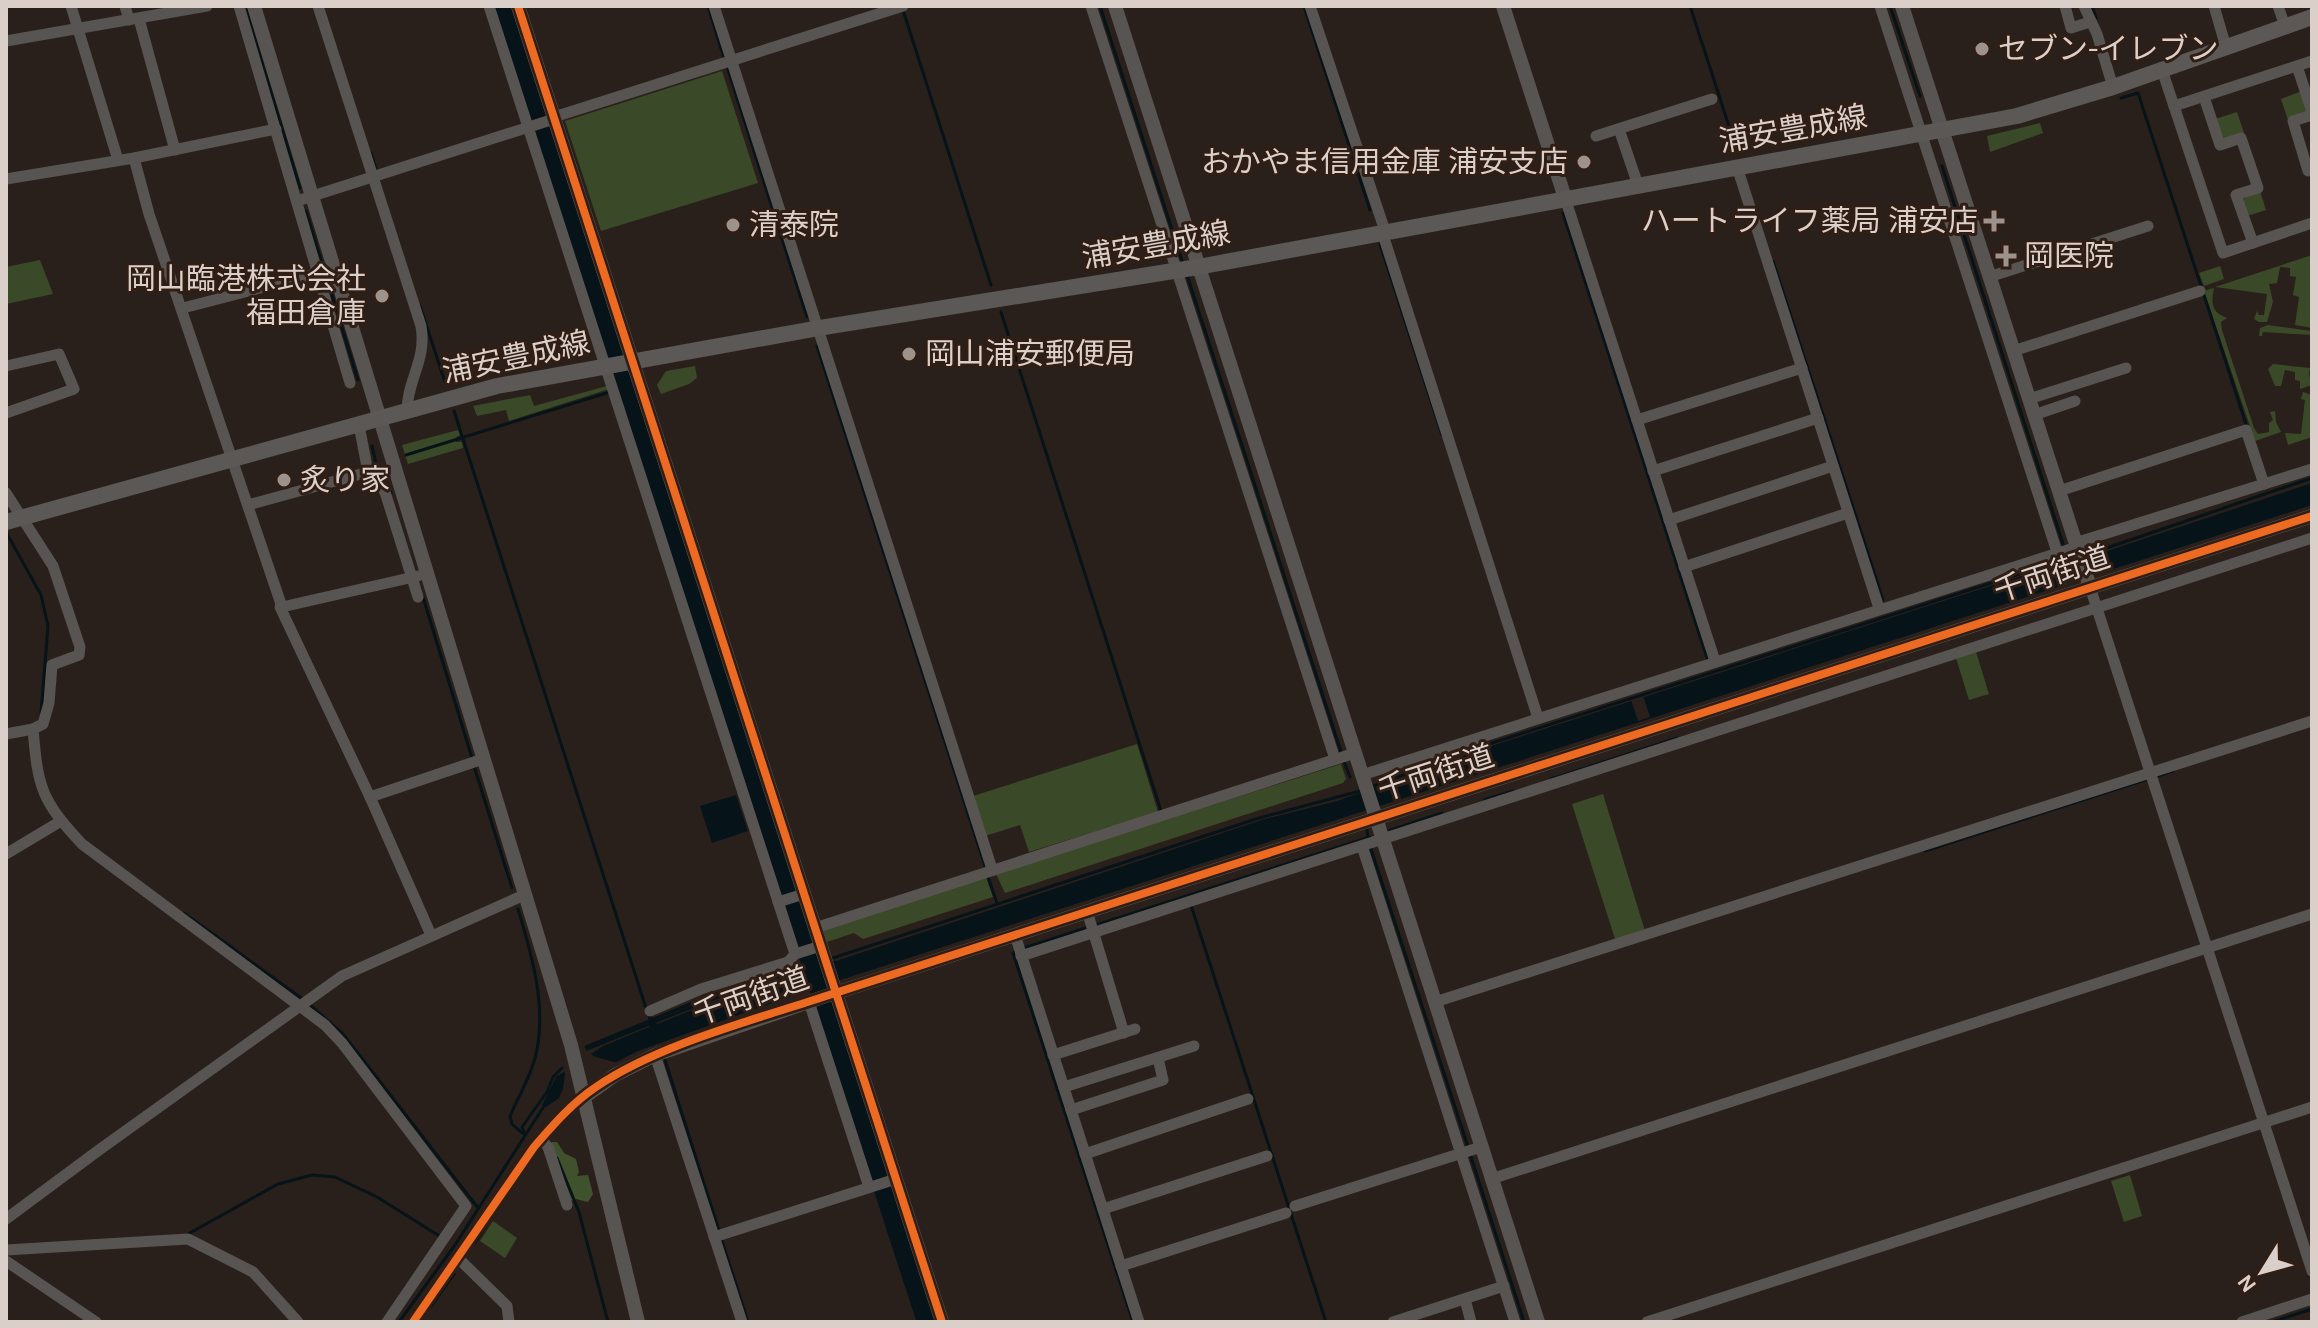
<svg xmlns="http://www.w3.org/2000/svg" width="2318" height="1328" font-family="Karla,'Noto Sans JP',sans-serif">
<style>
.green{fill:#3a4927}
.forest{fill:#40522d}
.water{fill:#061318}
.pier{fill:#2a201b}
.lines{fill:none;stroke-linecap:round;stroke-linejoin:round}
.stream{stroke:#061318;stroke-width:3}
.river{stroke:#061318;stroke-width:18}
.minor{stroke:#585451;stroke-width:11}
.tertiary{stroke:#585451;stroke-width:14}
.secondary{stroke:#5b5855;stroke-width:16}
.cycleway-casing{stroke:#301e15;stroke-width:13}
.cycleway{stroke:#ed6a23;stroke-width:8}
.poi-dot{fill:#9d928c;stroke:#301e15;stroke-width:3}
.labels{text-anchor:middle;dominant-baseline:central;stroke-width:6;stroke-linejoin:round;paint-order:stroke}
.poi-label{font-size:30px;fill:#dbcfc9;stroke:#301e15;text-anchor:start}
.street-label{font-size:30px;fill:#dbcfc9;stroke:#301e15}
</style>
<rect width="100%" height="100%" fill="#2a201b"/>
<g class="green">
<polygon points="722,71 758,183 601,231 565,121"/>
<polygon points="2302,91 2310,113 2288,120 2281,99"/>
<polygon points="2237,112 2244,133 2225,140 2221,137 2215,119"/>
<polygon points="2040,123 2043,133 1990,152 1987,136"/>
<polygon points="2260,191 2266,210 2247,216 2243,199"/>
<polygon points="2312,255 2312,328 2295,325 2299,297 2293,295 2296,277 2290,276 2290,268 2280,267 2277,283 2269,284 2273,302 2267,322 2259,322 2254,319 2257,311 2259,315 2264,315 2267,294 2215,287"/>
<polygon points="40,260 53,294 6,304 6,267"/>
<polygon points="2220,266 2224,279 2204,286 2199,273"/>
<path d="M2214,288C2211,303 2211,312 2227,318L2221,322L2222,330L2254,428L2258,434L2269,432V423L2273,420L2270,412L2275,411L2276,422L2281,432L2255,441L2204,291Z"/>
<polygon points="2268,325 2312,331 2312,335 2263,332 2262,336 2259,336 2260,328"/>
<polygon points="2273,364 2310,368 2309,374 2312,385 2300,389 2300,381 2295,380 2295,372 2285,370 2281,386 2275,386 2268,369"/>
<polygon points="695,366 697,378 689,384 661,394 657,385 666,371"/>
<polygon points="607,386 609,389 509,421 506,410 477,416 473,406 530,395 534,406"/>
<polygon points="2303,392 2312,395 2312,437 2288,445 2285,433 2301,434 2305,400 2301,399"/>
<polygon points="458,430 460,435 455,438 456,442 462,442 463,448 408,464 402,445"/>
<polygon points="1976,652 1989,694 1969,700 1956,658"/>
<polygon points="1137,744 1158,812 1029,852 1020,825 985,836 973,796"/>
<polygon points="1341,764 1346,779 1343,783 1005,893 996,874"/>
<polygon points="1603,794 1645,931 1615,939 1572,804"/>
<polygon points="986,877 993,897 863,939 854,933 827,942 823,930"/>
<polygon points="2130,1175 2142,1216 2124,1222 2111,1181"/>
<polygon points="493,1221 517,1238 505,1258 480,1241"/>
</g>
<polygon class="forest" points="552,1142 557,1142 564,1153 576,1159 579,1172 577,1176 588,1175 593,1194 588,1202 576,1199 572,1201 570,1199 550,1147"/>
<g class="water">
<polygon points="2312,483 2312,505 800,993 638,1051 563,1089 559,1098 546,1107 542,1105 556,1077 603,1046 649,1027 648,1015 650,1014 657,1024 710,1003 797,974 794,965 815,958 836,961 1265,819 1337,801 1482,749 2034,572 2065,565"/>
<polygon points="736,795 748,831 712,843 700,806"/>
</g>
<g class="pier">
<polygon points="2088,554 2097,567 2112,571 2060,587 2070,574 2069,560"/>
<polygon points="1642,693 1650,717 1638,721 1630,697"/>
<polygon points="794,965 796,973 709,1002 666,1020 665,1017 709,999 792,971 790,967"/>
<polygon points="583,1045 593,1056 617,1063 566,1092 562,1097 565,1074 561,1053"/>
</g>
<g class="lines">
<g class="stream">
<polyline points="245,6 300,188"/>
<polyline points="708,6 724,58"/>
<polyline points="1100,6 1183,264"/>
<polyline points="1304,6 1370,210"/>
<polyline points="1690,6 1737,151"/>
<polyline points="1890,6 1920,96"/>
<polyline points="2092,6 2096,18"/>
<polyline points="903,10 991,285"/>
<polyline points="727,66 807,317"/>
<polyline points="2121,98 2138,93 2246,424"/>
<polyline points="371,153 376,169"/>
<polyline points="1942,166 2064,547"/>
<polyline points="306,211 358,380"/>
<polyline points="1563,213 1708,661"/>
<polyline points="1380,244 1442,435"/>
<polyline points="1773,261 1883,600"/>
<polyline points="1187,275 1342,755"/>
<polyline points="420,306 445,382"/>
<polyline points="1001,312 1161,811"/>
<polyline points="817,346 986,869"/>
<polyline points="454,411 647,1011"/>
<polyline points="372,446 378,472 391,493"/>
<polyline points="406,455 610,392"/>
<polyline points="6,532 41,595 48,626 41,713"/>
<polyline points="2086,555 2312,478"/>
<polyline points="423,597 472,758"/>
<polyline points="1344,762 1350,777"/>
<polyline points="474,766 512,888"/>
<polyline points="1551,779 1677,738"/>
<polyline points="1371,787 1467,751 2038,568 2075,558"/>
<polyline points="1484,800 1513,791"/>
<polyline points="1367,830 1368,839"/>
<polyline points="1388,831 1442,813"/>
<polyline points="1370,846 1468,1147"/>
<polyline points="1925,851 2173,771"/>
<polyline points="988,877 997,903"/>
<polyline points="1188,896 1326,1322"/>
<path d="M518,909C532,955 548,1010 535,1058C530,1078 518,1097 510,1116L512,1124L522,1133"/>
<polyline points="184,913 304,1000"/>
<polyline points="1096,925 1370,837"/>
<polyline points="1024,948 1089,927"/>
<polyline points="1016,952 1013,953 1133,1322"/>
<polyline points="830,959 1259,818 1360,791"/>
<polyline points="310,1005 343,1034 478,1208"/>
<polyline points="586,1047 707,997 796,967"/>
<polyline points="587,1049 709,1000 797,971"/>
<polyline points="665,1060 719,1231"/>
<polyline points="525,1135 522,1127 547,1092 553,1077 562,1068"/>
<polyline points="1470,1154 1524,1322"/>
<polyline points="557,1158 579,1212 608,1322"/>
<polyline points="188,1234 278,1184 312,1175 335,1177 377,1197 441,1237"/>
<polyline points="721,1238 748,1322"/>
<polyline points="474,1244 485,1227"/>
<polyline points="431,1306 454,1274"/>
<polyline points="399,1322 455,1245 546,1103"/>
<polyline points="2272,1322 2312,1309"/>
</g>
<g class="river">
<polyline points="501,6 819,990"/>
<polyline points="823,1005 926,1322"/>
</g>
<g class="minor">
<polyline points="71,6 118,160"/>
<polyline points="125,6 129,20"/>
<polyline points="239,6 350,383"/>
<path d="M318,6L421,326C427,360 407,380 407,411"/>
<polyline points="489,6 795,954"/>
<polyline points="714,6 992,869"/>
<polyline points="1091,6 1335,759"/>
<polyline points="1310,6 1383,225 1385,241 1538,718"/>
<polyline points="1880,6 2057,552"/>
<polyline points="2065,6 2071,28 2090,22"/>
<polyline points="2084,6 2097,34 2113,87"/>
<polyline points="2214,6 2226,47"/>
<polyline points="2278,6 2285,26"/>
<polyline points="139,19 175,150"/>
<polyline points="6,41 207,6"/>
<polyline points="2297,66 2312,112"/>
<polyline points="2162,70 2223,253 2312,223"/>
<polyline points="2204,97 2220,145 2241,138 2258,188 2236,195 2253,243"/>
<polyline points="2174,106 2312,61"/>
<polyline points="2312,115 2293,121 2308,171 2312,170"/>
<polyline points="554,117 903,6"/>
<polyline points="1619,129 1638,185"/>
<polyline points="1596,136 1712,99"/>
<polyline points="134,158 149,214 282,607 280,607 370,797 431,935"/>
<polyline points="1737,167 1879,608"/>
<polyline points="6,179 134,158 276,129"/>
<polyline points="297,201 554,119"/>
<polyline points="1566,201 1715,661"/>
<polyline points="1989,277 2148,226"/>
<polyline points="183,308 318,273"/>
<polyline points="2013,351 2200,291"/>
<polyline points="6,366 59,354 74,389 6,413"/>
<polyline points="2029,399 2126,368"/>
<polyline points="2034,415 2075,401"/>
<polyline points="1637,420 1802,368"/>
<polyline points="359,425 368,472 385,492 418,597"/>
<polyline points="1653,471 1818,418"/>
<polyline points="2059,491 2246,430 2264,484"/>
<polyline points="6,493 53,566 80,647 79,655 52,665 49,703 43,724 33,729 6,734"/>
<polyline points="248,505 368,472"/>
<polyline points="1669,520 1833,466"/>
<polyline points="2075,543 2312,469"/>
<polyline points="1684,567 1848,513"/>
<polyline points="2090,587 2312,1271"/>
<polyline points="282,607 418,576"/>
<path d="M33,729C38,788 41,800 82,844L325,1025L342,1043L466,1206L387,1322"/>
<polyline points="1362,775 2077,547"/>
<polyline points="370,797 483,759"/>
<polyline points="1362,846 1515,1322"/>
<polyline points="6,854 61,821"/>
<polyline points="778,902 804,894"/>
<polyline points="1087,911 1124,1033"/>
<polyline points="815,928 1355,753"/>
<polyline points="1015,935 1139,1322"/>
<polyline points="1021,956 2312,538"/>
<polyline points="809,1002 869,1187"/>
<polyline points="1435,1002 2312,721"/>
<polyline points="650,1011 701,989 788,962 795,954 821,946"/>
<polyline points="655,1055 742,1322"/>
<polyline points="1053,1055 1135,1029"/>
<polyline points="1064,1087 1194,1046"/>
<polyline points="1071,1110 1163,1080 1158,1058"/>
<polyline points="541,1139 548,1147 567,1205"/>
<polyline points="1085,1154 1248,1099"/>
<polyline points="1491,1179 2312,914"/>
<polyline points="1295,1206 1481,1147"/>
<polyline points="1103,1209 1267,1156"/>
<polyline points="6,1219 99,1150 342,976 524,895"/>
<polyline points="714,1237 896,1179"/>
<polyline points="6,1250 188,1239 253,1272 298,1322"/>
<polyline points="458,1258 507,1306 509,1322"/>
<polyline points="6,1261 96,1322"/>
<polyline points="1121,1266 1286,1213"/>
<polyline points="1465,1299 1471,1322"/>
<polyline points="413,1322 534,1147 556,1121 584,1097"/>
<polyline points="1393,1322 1504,1286"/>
<polyline points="1647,1322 2312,1107"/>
<polyline points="2242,1322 2312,1299"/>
</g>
<g class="tertiary">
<polyline points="254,6 571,1045 638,1322"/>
<polyline points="518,6 942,1322"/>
<polyline points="1115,6 1538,1322"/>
<polyline points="1503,6 1566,201"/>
<polyline points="1902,6 2090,587"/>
<polyline points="584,1097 615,1075 655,1055 826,996 2312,516"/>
</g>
<polyline class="secondary" points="6,522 497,386 819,328 1198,267 2017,116 2113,87 2312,17"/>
<defs>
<g id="cycleway">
<polyline points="518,6 942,1322"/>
<path d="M413,1322L534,1147C553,1125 572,1103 596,1087C659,1044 754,1020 826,996L2312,516"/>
</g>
</defs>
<use href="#cycleway" class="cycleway-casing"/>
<use href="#cycleway" class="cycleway"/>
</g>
<g class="poi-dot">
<circle cx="1982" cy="49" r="8"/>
<circle cx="1584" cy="162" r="8"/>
<path d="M1990 209h8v8h8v8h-8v8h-8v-8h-8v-8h8z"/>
<circle cx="733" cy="225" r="8"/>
<path d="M2002 244h8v8h8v8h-8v8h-8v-8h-8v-8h8z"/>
<circle cx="382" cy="296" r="8"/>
<circle cx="909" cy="354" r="8"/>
<circle cx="284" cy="480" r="8"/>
</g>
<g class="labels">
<g class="poi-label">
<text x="1998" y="49">セブン-イレブン</text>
<text x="1568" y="162" text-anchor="end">おかやま信用金庫 浦安支店</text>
<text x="1978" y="221" text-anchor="end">ハートライフ薬局 浦安店</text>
<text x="749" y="225">清泰院</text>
<text x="2024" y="256">岡医院</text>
<text x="366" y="279" text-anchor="end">岡山臨港株式会社<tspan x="366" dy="34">福田倉庫</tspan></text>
<text x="925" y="354">岡山浦安郵便局</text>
<text x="300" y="480">炙り家</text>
</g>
<g class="street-label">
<text transform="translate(1793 129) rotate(-10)">浦安豊成線</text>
<text transform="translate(1156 245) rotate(-10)">浦安豊成線</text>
<text transform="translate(516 357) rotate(-12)">浦安豊成線</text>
<text transform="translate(2052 574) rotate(-18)">千両街道</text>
<text transform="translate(1436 773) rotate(-18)">千両街道</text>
<text transform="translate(751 996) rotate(-19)">千両街道</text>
</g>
</g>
<rect width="2318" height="1328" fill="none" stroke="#dbcfc9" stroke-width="16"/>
<g transform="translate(2262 1272) rotate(233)" stroke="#301e15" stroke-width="6" paint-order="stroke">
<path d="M0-6L14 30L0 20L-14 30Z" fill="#dbcfc9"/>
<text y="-12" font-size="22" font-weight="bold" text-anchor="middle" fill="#dbcfc9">N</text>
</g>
</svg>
